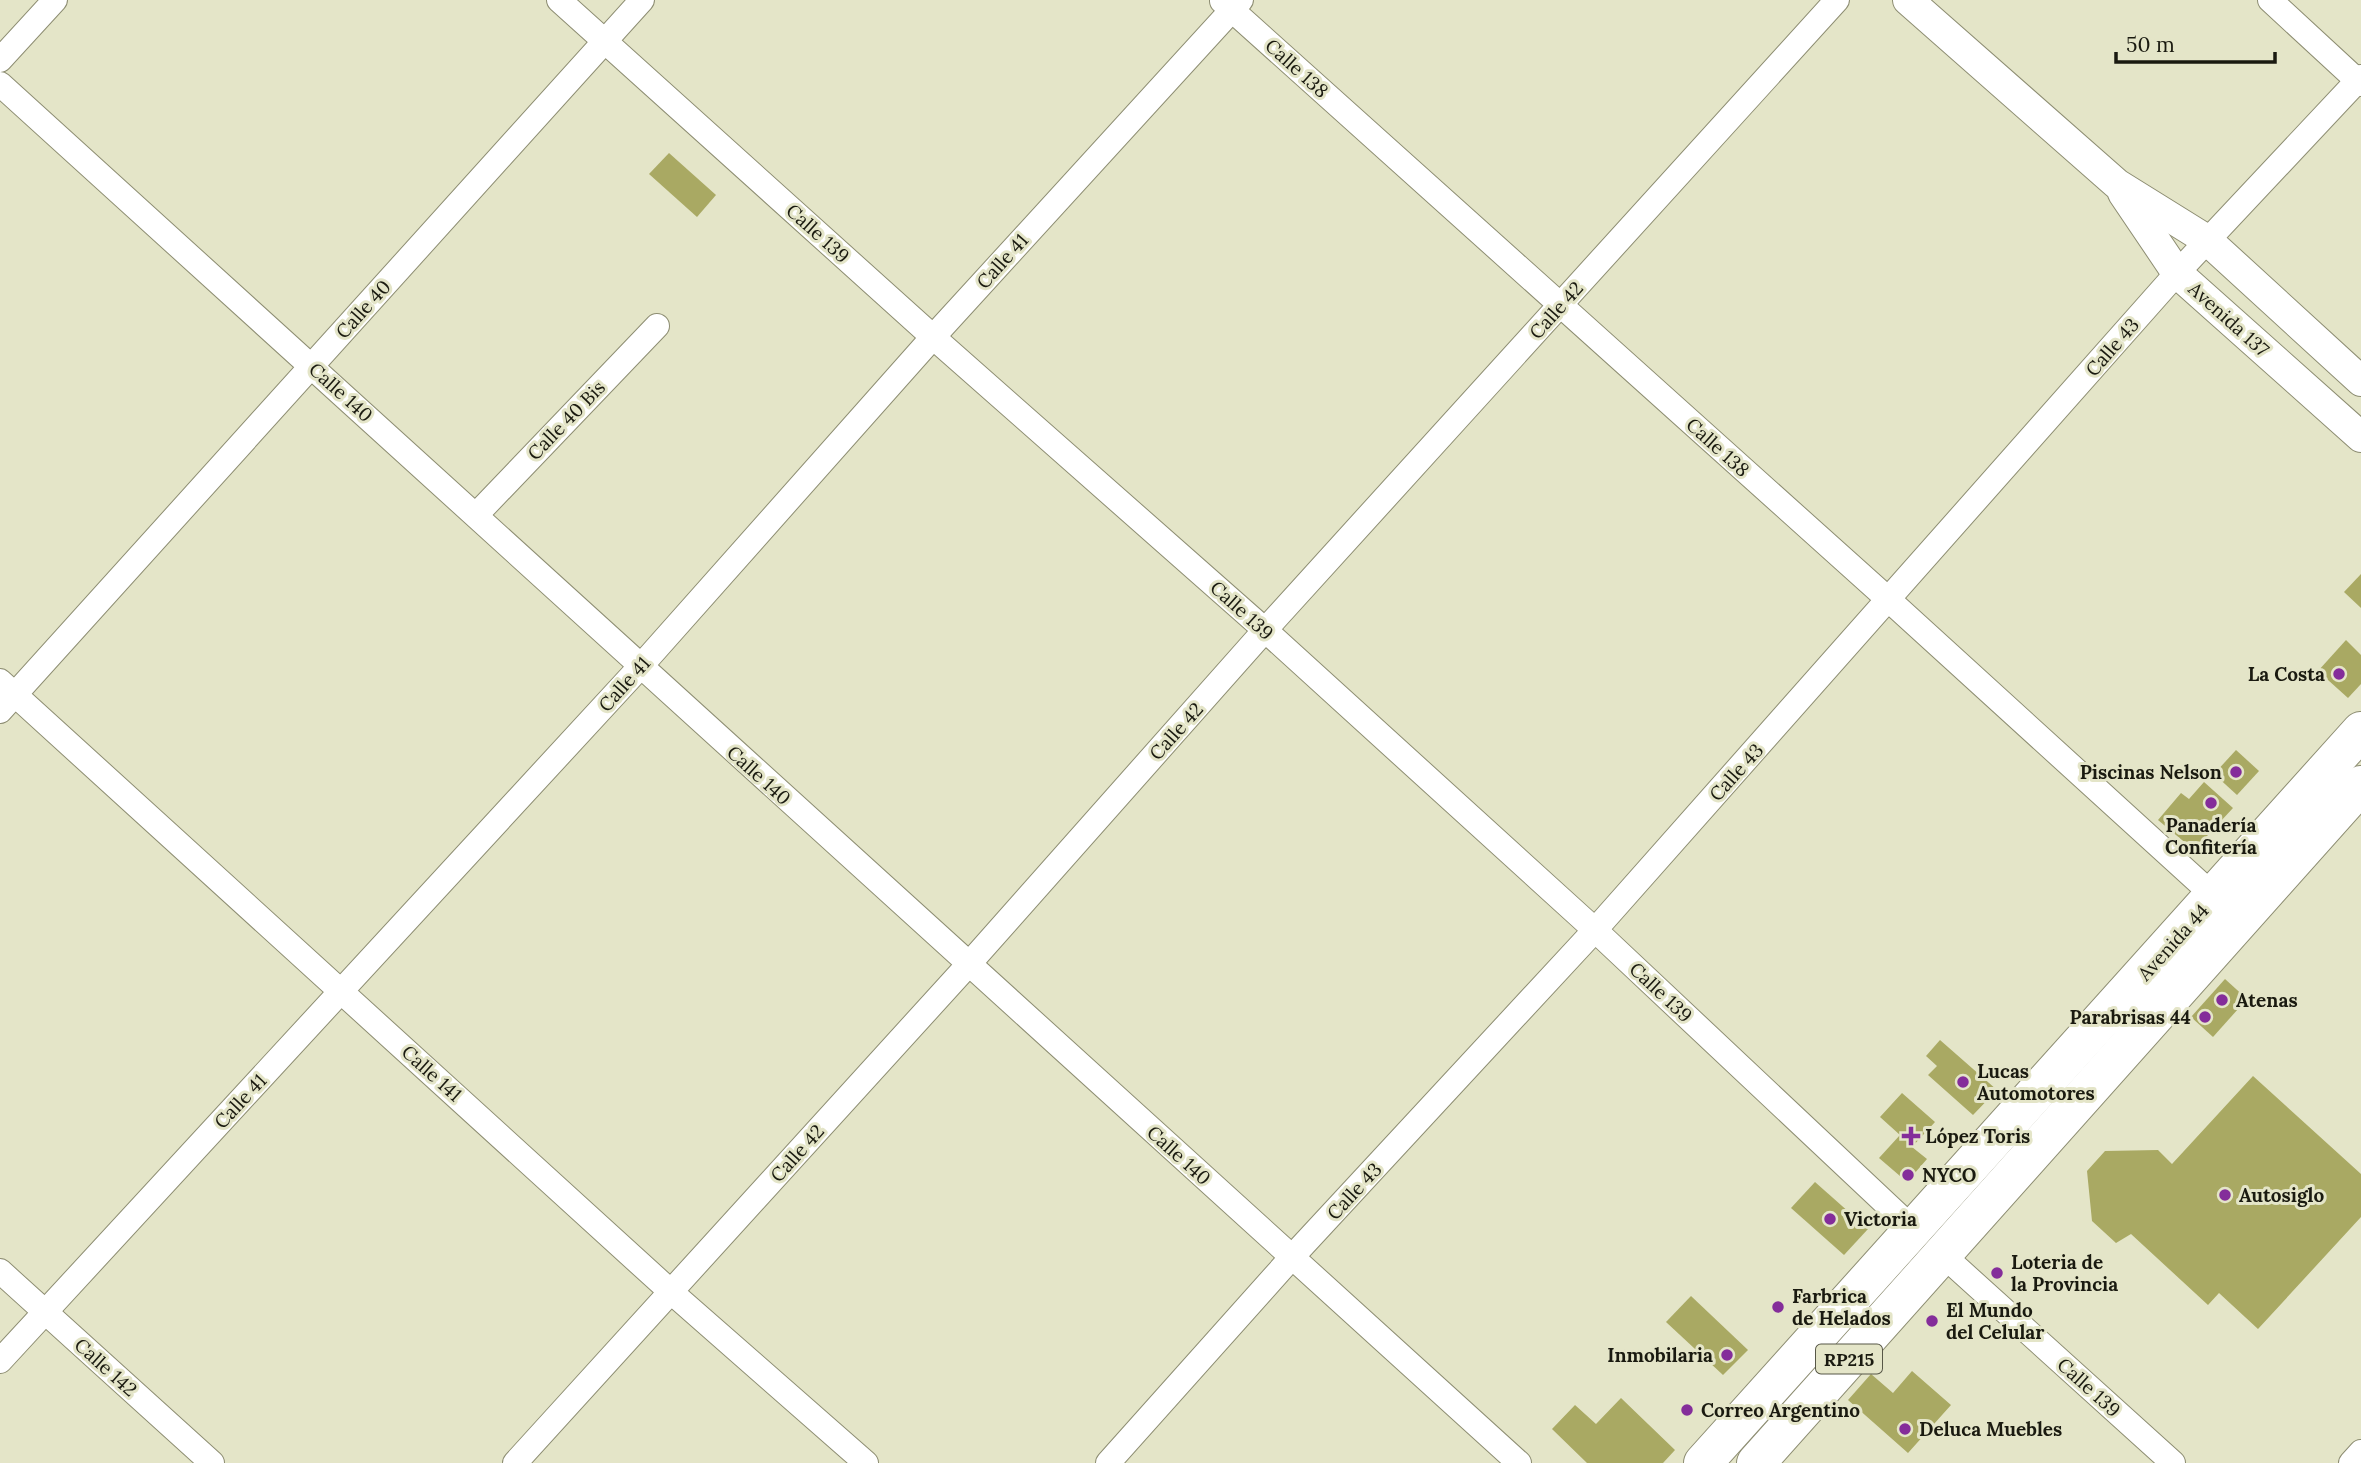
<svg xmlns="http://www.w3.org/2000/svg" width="2361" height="1463" font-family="Lora,serif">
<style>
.building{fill:#a9a963}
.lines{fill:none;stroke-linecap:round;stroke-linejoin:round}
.minor-casing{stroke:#8d8d72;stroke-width:26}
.tertiary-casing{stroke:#8d8d72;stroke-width:32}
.trunk-casing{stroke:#8d8d72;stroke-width:40}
.minor{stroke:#fff;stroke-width:24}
.tertiary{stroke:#fff;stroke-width:30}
.trunk{stroke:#fff;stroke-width:38}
.poi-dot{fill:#842d9a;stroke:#e4e5c8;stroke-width:2.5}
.labels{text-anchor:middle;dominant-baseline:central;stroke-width:6;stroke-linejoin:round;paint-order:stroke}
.shield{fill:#e4e5c8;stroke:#575747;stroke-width:2}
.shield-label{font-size:18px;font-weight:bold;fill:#1a1a10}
.street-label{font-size:19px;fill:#1a1a10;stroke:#e4e5c8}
.poi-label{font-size:19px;font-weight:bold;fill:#1a1a10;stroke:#e4e5c8;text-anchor:start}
</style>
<rect width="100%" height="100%" fill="#e4e5c8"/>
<g class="building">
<polygon points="669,153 716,195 697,217 649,174"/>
<polygon points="2361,574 2361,608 2344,592"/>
<polygon points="2346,640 2361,655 2361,684 2348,698 2318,671"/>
<polygon points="2236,750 2259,771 2237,795 2214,774"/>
<polygon points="2204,782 2233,808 2194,850 2158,820 2181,793 2189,799"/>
<polygon points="2225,979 2247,999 2213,1037 2191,1017"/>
<polygon points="1940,1040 1997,1090 1973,1115 1928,1075 1937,1066 1926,1056"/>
<polygon points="2253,1076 2361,1174 2361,1217 2258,1329 2219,1293 2208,1305 2131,1234 2116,1243 2092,1221 2087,1171 2105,1151 2158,1150 2172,1164"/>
<polygon points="1902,1093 1935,1122 1912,1147 1927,1159 1907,1182 1879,1158 1900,1135 1880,1117"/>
<polygon points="1815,1182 1868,1229 1844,1255 1791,1208"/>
<polygon points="1691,1296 1748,1350 1723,1375 1666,1322"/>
<polygon points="1912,1371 1951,1405 1908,1453 1848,1400 1871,1374 1893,1393"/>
<polygon points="1621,1398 1675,1450 1663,1463 1587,1463 1552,1429 1575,1405 1596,1424"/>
</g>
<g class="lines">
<defs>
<g id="minor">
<polyline points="559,0 933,337 1265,630 1595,930 1914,1230"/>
<polyline points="2270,0 2361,84"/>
<polyline points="1222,1 1889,600 2214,896"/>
<polyline points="0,60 55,0"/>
<polyline points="0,84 1519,1463"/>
<polyline points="476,515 657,326"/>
<polyline points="0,681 670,1291 866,1463"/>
<polyline points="0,711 642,0"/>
<polyline points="1943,1255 2173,1463"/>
<polyline points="0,1271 212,1463"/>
<polyline points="0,1361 640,667 933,337 1241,0"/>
<polyline points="515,1463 968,965 1265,630 1837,0"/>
<polyline points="1108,1463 1292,1257 1595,930 2177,273 2361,77"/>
<polyline points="2351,1463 2361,1452"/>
</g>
<g id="tertiary">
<polyline points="1908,0 2117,184 2207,240 2361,381"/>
<polyline points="2123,193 2177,273 2361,437"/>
</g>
<g id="trunk">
<polyline points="1703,1463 2361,731"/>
<polyline points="1756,1463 2361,785"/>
</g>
</defs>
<use href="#minor" class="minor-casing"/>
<use href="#tertiary" class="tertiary-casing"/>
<use href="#trunk" class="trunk-casing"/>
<use href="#minor" class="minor"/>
<use href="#tertiary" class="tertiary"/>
<use href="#trunk" class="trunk"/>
</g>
<g class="poi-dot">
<circle cx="2339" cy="674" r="7"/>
<circle cx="2236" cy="772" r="7"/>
<circle cx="2211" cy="803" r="7"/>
<circle cx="2222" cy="1000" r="7"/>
<circle cx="2205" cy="1017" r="7"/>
<circle cx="1963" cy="1082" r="7"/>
<path d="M1907.5 1125.5h7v7h7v7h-7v7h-7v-7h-7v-7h7z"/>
<circle cx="1908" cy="1175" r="7"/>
<circle cx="2225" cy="1195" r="7"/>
<circle cx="1830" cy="1219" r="7"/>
<circle cx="1997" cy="1273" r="7"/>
<circle cx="1778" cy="1307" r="7"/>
<circle cx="1932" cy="1321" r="7"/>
<circle cx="1727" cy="1355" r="7"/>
<circle cx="1687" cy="1410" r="7"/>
<circle cx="1905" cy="1429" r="7"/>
</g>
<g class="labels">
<rect class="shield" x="1816" y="1344.5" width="66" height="29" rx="5"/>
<g class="shield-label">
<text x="1849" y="1359">RP215</text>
</g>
<g class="street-label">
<text transform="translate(1297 68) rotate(42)">Calle 138</text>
<text transform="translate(818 233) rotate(42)">Calle 139</text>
<text transform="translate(1002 261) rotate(-48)">Calle 41</text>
<text transform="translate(363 309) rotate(-48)">Calle 40</text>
<text transform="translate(1556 310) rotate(-48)">Calle 42</text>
<text transform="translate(2229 319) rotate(42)">Avenida 137</text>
<text transform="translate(2112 347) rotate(-49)">Calle 43</text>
<text transform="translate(341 392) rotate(42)">Calle 140</text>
<text transform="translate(566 420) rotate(-46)">Calle 40 Bis</text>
<text transform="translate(1718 447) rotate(42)">Calle 138</text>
<text transform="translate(1242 610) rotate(42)">Calle 139</text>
<text transform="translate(624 684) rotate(-48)">Calle 41</text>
<text transform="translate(1176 731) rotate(-48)">Calle 42</text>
<text transform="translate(1736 772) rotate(-48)">Calle 43</text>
<text transform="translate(759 775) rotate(42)">Calle 140</text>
<text transform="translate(2173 942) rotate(-48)">Avenida 44</text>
<text transform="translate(1661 992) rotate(43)">Calle 139</text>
<text transform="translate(432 1073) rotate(42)">Calle 141</text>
<text transform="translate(240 1101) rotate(-47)">Calle 41</text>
<text transform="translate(797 1153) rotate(-48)">Calle 42</text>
<text transform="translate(1179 1155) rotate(42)">Calle 140</text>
<text transform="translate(1354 1191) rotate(-47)">Calle 43</text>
<text transform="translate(106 1367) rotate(42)">Calle 142</text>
<text transform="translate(2089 1387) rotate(42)">Calle 139</text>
</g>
<g class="poi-label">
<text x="2325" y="674" text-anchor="end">La Costa</text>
<text x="2222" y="772" text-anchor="end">Piscinas Nelson</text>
<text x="2211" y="825" text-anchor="middle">Panadería<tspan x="2211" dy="22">Confitería</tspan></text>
<text x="2236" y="1000">Atenas</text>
<text x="2191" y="1017" text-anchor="end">Parabrisas 44</text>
<text x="1977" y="1071">Lucas<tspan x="1977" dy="22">Automotores</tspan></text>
<text x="1925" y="1136">López Toris</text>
<text x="1922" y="1175">NYCO</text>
<text x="2239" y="1195">Autosiglo</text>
<text x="1844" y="1219">Victoria</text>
<text x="2011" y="1262">Loteria de<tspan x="2011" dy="22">la Provincia</tspan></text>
<text x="1792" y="1296">Farbrica<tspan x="1792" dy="22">de Helados</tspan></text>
<text x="1946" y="1310">El Mundo<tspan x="1946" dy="22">del Celular</tspan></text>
<text x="1713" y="1355" text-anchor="end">Inmobilaria</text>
<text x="1701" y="1410">Correo Argentino</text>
<text x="1919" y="1429">Deluca Muebles</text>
</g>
</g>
<path d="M2116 52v10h159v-10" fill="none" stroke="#1a1a10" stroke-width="3.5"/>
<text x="2126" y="52" font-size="21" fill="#1a1a10" stroke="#e4e5c8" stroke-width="5" paint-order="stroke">50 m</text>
</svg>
